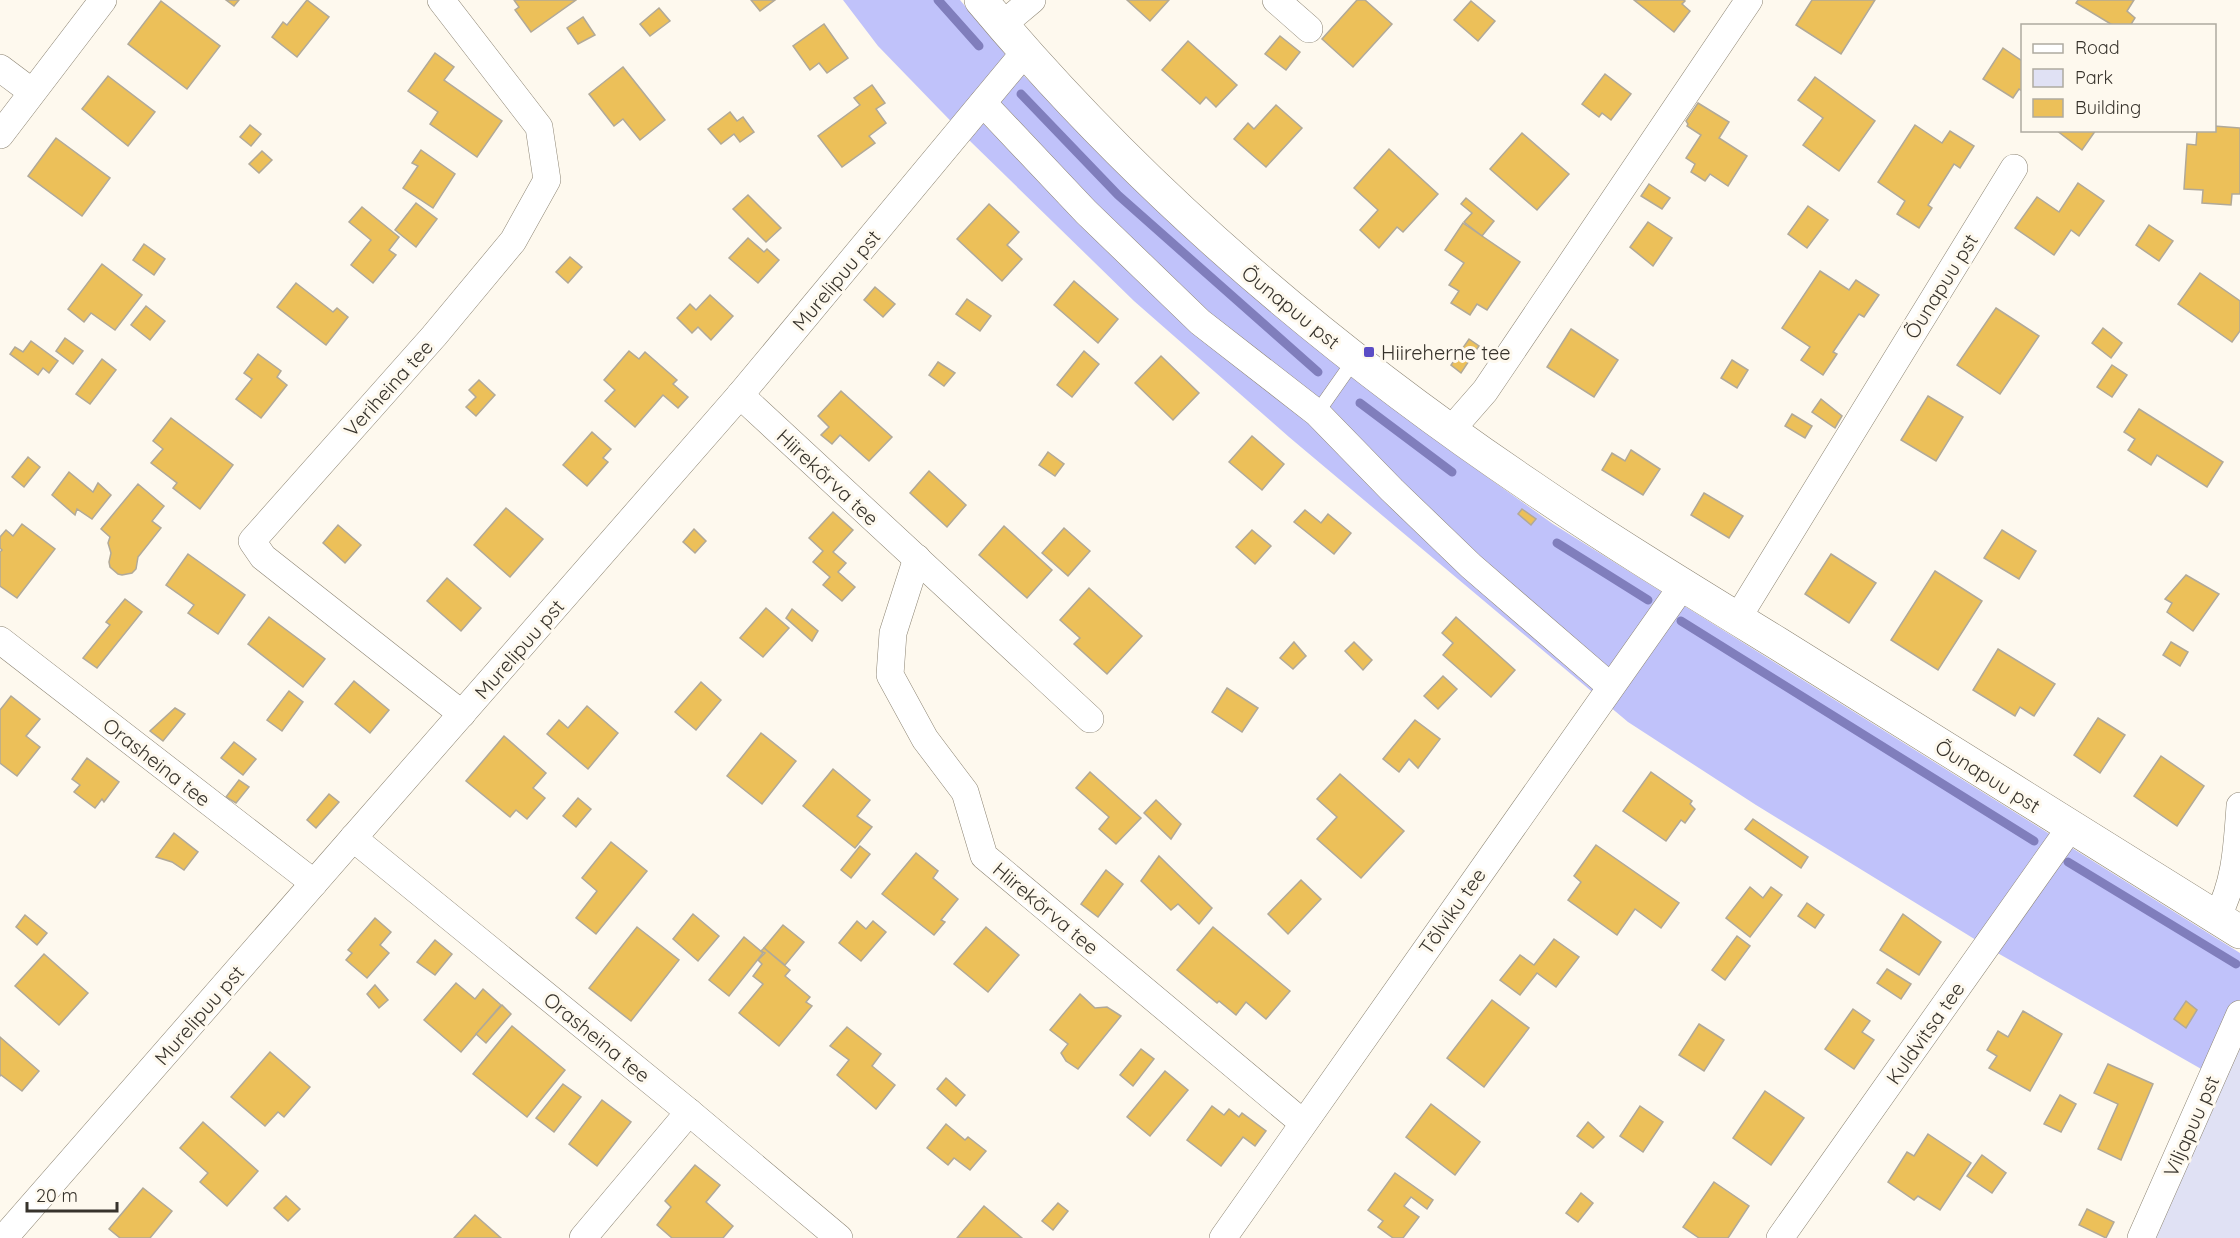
<svg xmlns="http://www.w3.org/2000/svg" width="2240" height="1238" font-family="Quicksand,sans-serif">
<style>
.green{fill:#e0e1f4}
.forest{fill:#c0c2fa}
.lines{fill:none;stroke-linecap:round;stroke-linejoin:round}
.stream{stroke:#807ebc;stroke-width:9}
.building{fill:#ecc059;stroke:#b1a998;stroke-width:1.5}
.service-casing{stroke:#8c8473;stroke-width:15}
.minor-casing{stroke:#8c8473;stroke-width:28}
.tertiary-casing{stroke:#8c8473;stroke-width:34}
.service{stroke:#fff;stroke-width:14}
.minor{stroke:#fff;stroke-width:27}
.tertiary{stroke:#fff;stroke-width:33}
.poi-dot{fill:#5b4dc5;stroke:#fef9ee;stroke-width:2}
.labels{text-anchor:middle;dominant-baseline:central;stroke-width:6;stroke-linejoin:round;paint-order:stroke}
.street-label{font-size:20px;fill:#37332c;stroke:#fef9ee}
.poi-label{font-size:20px;fill:#37332c;stroke:#fef9ee;text-anchor:start}
</style>
<rect width="100%" height="100%" fill="#fef9ee"/>
<polygon class="green" points="2240,1047 2240,1238 2153,1238"/>
<polygon class="forest" points="843,0 960,0 1022,74 1244,289 1452,452 1553,524 2240,953 2240,1025 2203,1070 1994,951 1756,805 1628,722 1289,437 1134,301 971,142 878,46"/>
<g class="lines">
<g class="stream">
<polyline points="938,0 979,46"/>
<polyline points="1021,94 1118,195 1318,372"/>
<polyline points="1360,403 1452,472"/>
<polyline points="1557,543 1648,600"/>
<polyline points="1681,621 2034,841"/>
<polyline points="2068,862 2236,964"/>
</g>
</g>
<g class="building">
<polygon points="226,0 239,0 234,6"/>
<polygon points="307,0 329,17 297,57 272,37 283,22 287,25"/>
<polygon points="514,0 576,0 531,32 515,10 519,7"/>
<polygon points="751,0 775,0 760,11"/>
<polygon points="1127,0 1169,0 1150,21"/>
<polygon points="1357,0 1365,0 1392,24 1353,67 1322,39"/>
<polygon points="1634,0 1683,0 1685,1 1682,4 1690,11 1674,32"/>
<polygon points="1812,0 1875,0 1841,54 1796,25"/>
<polygon points="2078,0 2134,0 2127,11 2135,18 2130,26 2114,26 2076,3"/>
<polygon points="161,1 220,46 187,89 128,44"/>
<polygon points="1471,1 1495,21 1478,41 1454,20"/>
<polygon points="659,8 670,21 650,36 640,24"/>
<polygon points="583,17 595,35 578,44 567,28"/>
<polygon points="824,24 848,58 827,73 819,63 810,70 793,46"/>
<polygon points="1280,36 1300,52 1286,70 1265,54"/>
<polygon points="1188,41 1237,85 1216,107 1206,97 1200,104 1162,70"/>
<polygon points="2003,48 2022,61 2022,91 2019,89 2013,98 1983,79"/>
<polygon points="435,53 454,67 444,80 502,121 477,157 430,124 438,112 408,91"/>
<polygon points="623,67 665,120 640,140 623,119 614,126 589,94"/>
<polygon points="1605,74 1631,94 1611,120 1602,113 1599,117 1582,104"/>
<polygon points="108,76 155,112 128,146 82,109"/>
<polygon points="1815,77 1875,121 1839,171 1803,145 1823,118 1798,100"/>
<polygon points="872,85 885,103 876,109 886,123 869,136 875,143 842,167 818,136 860,105 854,98"/>
<polygon points="1698,103 1729,122 1719,138 1747,156 1728,186 1710,174 1705,181 1691,172 1695,164 1686,158 1701,135 1687,126 1688,124 1686,121"/>
<polygon points="1276,105 1302,128 1266,167 1234,139 1248,123 1254,129"/>
<polygon points="730,112 737,121 743,117 754,132 740,142 734,134 721,144 708,129"/>
<polygon points="250,125 261,134 251,146 240,137"/>
<polygon points="1915,125 1942,143 1950,131 1974,146 1960,168 1954,164 1928,205 1932,208 1919,228 1897,214 1905,201 1878,182"/>
<polygon points="2214,126 2240,128 2240,194 2232,194 2231,205 2202,203 2203,190 2184,189 2187,144 2196,145 2197,131 2214,130"/>
<polygon points="2056,130 2096,130 2082,150"/>
<polygon points="1522,133 1569,174 1537,210 1490,169"/>
<polygon points="56,138 110,178 82,216 28,176"/>
<polygon points="1389,149 1438,194 1403,232 1397,227 1379,248 1360,230 1378,210 1354,188"/>
<polygon points="421,150 455,174 433,208 403,188 418,166 412,163"/>
<polygon points="262,151 272,160 259,173 249,164"/>
<polygon points="2078,183 2104,201 2079,236 2071,230 2054,255 2015,228 2037,197 2059,212"/>
<polygon points="1649,184 1670,198 1662,209 1641,196"/>
<polygon points="748,195 781,228 766,242 733,209"/>
<polygon points="1466,198 1494,221 1482,236 1464,222 1472,213 1461,204"/>
<polygon points="416,203 437,219 416,247 395,230"/>
<polygon points="989,204 1019,232 1007,245 1022,259 1002,281 957,239"/>
<polygon points="1808,206 1828,220 1807,248 1788,234"/>
<polygon points="362,207 399,237 389,250 396,255 373,283 351,265 371,240 349,222"/>
<polygon points="1648,222 1672,238 1653,266 1630,247"/>
<polygon points="1463,223 1520,262 1487,310 1477,304 1470,315 1451,303 1459,291 1449,285 1464,263 1445,250"/>
<polygon points="2149,225 2173,241 2159,261 2136,245"/>
<polygon points="748,238 764,252 767,249 779,260 758,283 729,258"/>
<polygon points="144,244 165,259 154,275 133,260"/>
<polygon points="570,257 582,267 568,283 556,272"/>
<polygon points="102,264 142,295 115,330 91,313 84,322 68,309"/>
<polygon points="1820,271 1849,290 1856,280 1879,295 1864,317 1859,314 1833,352 1837,354 1823,375 1801,360 1810,347 1782,328"/>
<polygon points="2200,273 2240,301 2240,331 2232,342 2178,304"/>
<polygon points="1074,281 1118,319 1098,343 1054,305"/>
<polygon points="296,283 333,312 337,308 348,317 326,345 277,307"/>
<polygon points="875,287 895,304 883,317 864,300"/>
<polygon points="710,295 733,316 711,340 698,327 692,333 677,318 690,304 696,310"/>
<polygon points="967,299 991,316 980,331 956,314"/>
<polygon points="146,306 165,321 150,340 131,325"/>
<polygon points="1996,308 2039,336 2000,394 1957,365"/>
<polygon points="2103,328 2122,343 2111,358 2092,343"/>
<polygon points="1571,329 1618,360 1594,397 1547,367"/>
<polygon points="65,338 83,351 73,364 56,351"/>
<polygon points="1469,339 1479,346 1461,373 1451,365"/>
<polygon points="31,341 58,361 49,373 43,368 38,375 10,354 15,347 23,352"/>
<polygon points="629,351 639,359 645,352 677,380 673,384 688,397 678,408 663,395 635,427 605,401 615,390 604,380"/>
<polygon points="1084,351 1099,364 1072,397 1057,385"/>
<polygon points="258,354 281,371 277,377 287,385 261,418 236,399 252,379 244,373"/>
<polygon points="1161,356 1199,393 1173,420 1135,383"/>
<polygon points="102,359 116,370 90,404 76,394"/>
<polygon points="1732,360 1748,370 1737,388 1721,378"/>
<polygon points="938,362 955,373 944,386 929,375"/>
<polygon points="2112,365 2127,375 2112,397 2097,387"/>
<polygon points="479,380 495,395 476,416 466,407 476,397 469,390"/>
<polygon points="841,391 892,437 869,461 840,435 832,444 821,435 829,427 818,416"/>
<polygon points="1928,396 1963,417 1936,461 1901,440"/>
<polygon points="1821,399 1842,416 1835,428 1812,412"/>
<polygon points="2139,409 2223,462 2207,487 2157,455 2151,465 2128,450 2135,439 2124,432"/>
<polygon points="1792,414 1812,426 1805,438 1785,426"/>
<polygon points="171,418 233,465 200,509 173,488 177,483 151,463 163,449 153,441"/>
<polygon points="592,432 611,449 603,458 608,462 587,486 563,465"/>
<polygon points="1252,436 1284,464 1262,490 1229,462"/>
<polygon points="1631,450 1660,469 1643,495 1602,470 1612,453 1625,461"/>
<polygon points="1048,452 1064,464 1055,476 1039,465"/>
<polygon points="28,457 40,467 24,487 12,477"/>
<polygon points="929,471 966,505 947,527 910,493"/>
<polygon points="69,472 93,492 98,483 111,495 92,519 77,509 75,515 52,495"/>
<polygon points="138,484 164,506 152,521 161,528 138,557 136,569 132,573 122,575 118,574 110,567 109,562 111,553 108,543 110,537 101,529"/>
<polygon points="1704,493 1743,516 1729,538 1691,515"/>
<polygon points="506,508 543,539 510,577 474,545"/>
<polygon points="1522,509 1536,519 1531,525 1518,514"/>
<polygon points="1305,510 1321,523 1328,514 1351,533 1334,554 1294,522"/>
<polygon points="833,512 853,530 833,552 846,563 838,572 855,587 842,601 823,585 830,577 813,562 823,551 809,538"/>
<polygon points="22,524 55,549 17,598 0,586 0,552 2,550 0,548 0,537 6,530 13,536"/>
<polygon points="338,525 361,545 345,563 323,543"/>
<polygon points="1004,526 1052,570 1027,598 979,555"/>
<polygon points="1064,528 1090,551 1068,576 1042,553"/>
<polygon points="694,529 706,541 695,553 683,542"/>
<polygon points="1252,530 1271,546 1255,564 1236,547"/>
<polygon points="2002,530 2036,551 2019,579 1984,558"/>
<polygon points="188,554 245,595 218,634 188,613 194,605 166,585"/>
<polygon points="1831,554 1876,583 1849,623 1805,594"/>
<polygon points="1935,571 1982,601 1938,670 1891,640"/>
<polygon points="2186,575 2219,594 2193,631 2167,612 2172,603 2165,599"/>
<polygon points="447,578 481,608 461,631 427,601"/>
<polygon points="1089,588 1142,636 1107,674 1074,644 1080,638 1060,620"/>
<polygon points="125,599 142,612 97,668 83,658 110,625 106,622"/>
<polygon points="766,608 789,628 763,657 740,638"/>
<polygon points="792,609 818,631 812,641 786,618"/>
<polygon points="269,617 325,659 303,687 248,644"/>
<polygon points="1456,617 1515,670 1491,697 1443,655 1453,643 1442,633"/>
<polygon points="1294,642 1306,656 1293,669 1280,658"/>
<polygon points="1354,642 1372,660 1363,670 1345,651"/>
<polygon points="2171,642 2188,652 2180,666 2163,655"/>
<polygon points="1998,649 2055,684 2034,716 2020,707 2015,716 1973,690"/>
<polygon points="1443,676 1457,689 1438,709 1424,696"/>
<polygon points="354,681 389,710 370,733 335,704"/>
<polygon points="701,682 721,700 696,730 675,712"/>
<polygon points="1227,688 1258,708 1242,732 1212,712"/>
<polygon points="289,691 303,702 282,731 267,720"/>
<polygon points="11,696 40,719 26,736 40,747 17,776 0,763 0,710"/>
<polygon points="587,706 618,733 588,769 547,734 559,720 568,728"/>
<polygon points="175,708 185,714 163,741 150,731"/>
<polygon points="2098,718 2125,735 2100,773 2074,755"/>
<polygon points="1415,720 1440,739 1418,768 1409,759 1399,772 1383,759"/>
<polygon points="761,733 796,761 762,804 727,776"/>
<polygon points="504,736 546,773 533,788 545,798 527,819 516,810 510,817 466,781"/>
<polygon points="234,742 256,759 243,775 221,758"/>
<polygon points="2161,756 2204,786 2177,826 2134,796"/>
<polygon points="87,758 119,782 104,802 102,799 95,808 74,792 80,785 72,779"/>
<polygon points="833,769 870,800 857,816 872,827 855,848 803,806"/>
<polygon points="1090,772 1141,818 1116,844 1099,829 1109,817 1076,788"/>
<polygon points="1651,772 1692,801 1690,804 1695,809 1685,823 1681,820 1666,841 1623,811"/>
<polygon points="1340,774 1404,831 1361,878 1317,839 1337,817 1317,799"/>
<polygon points="239,780 249,787 236,803 226,797"/>
<polygon points="329,794 339,802 316,828 307,820"/>
<polygon points="578,798 591,809 576,827 563,816"/>
<polygon points="1156,800 1181,824 1171,839 1144,813"/>
<polygon points="1753,819 1808,857 1801,868 1745,829"/>
<polygon points="174,833 198,852 184,870 172,862 156,857"/>
<polygon points="611,842 647,871 596,934 576,918 597,891 582,878"/>
<polygon points="1596,845 1679,903 1661,928 1635,909 1617,935 1568,900 1581,882 1574,876"/>
<polygon points="860,846 870,854 851,878 841,870"/>
<polygon points="916,853 938,871 933,878 958,899 941,920 945,922 934,935 882,894"/>
<polygon points="1159,856 1212,908 1199,924 1178,904 1171,910 1141,881"/>
<polygon points="1106,870 1123,884 1098,917 1081,904"/>
<polygon points="1301,880 1321,899 1288,934 1268,914"/>
<polygon points="1750,887 1763,898 1771,887 1782,895 1750,937 1726,918"/>
<polygon points="1807,903 1824,915 1815,928 1798,916"/>
<polygon points="693,914 719,936 698,961 673,939"/>
<polygon points="1903,914 1941,942 1919,975 1880,950"/>
<polygon points="25,915 47,933 37,945 16,927"/>
<polygon points="375,918 391,932 380,945 389,953 367,978 346,960 352,953 348,950"/>
<polygon points="857,921 866,929 873,921 886,932 861,961 839,943"/>
<polygon points="783,925 804,942 785,965 764,948"/>
<polygon points="637,927 679,960 631,1021 589,988"/>
<polygon points="986,927 1019,955 988,992 954,964"/>
<polygon points="1213,927 1290,991 1266,1019 1246,1002 1236,1015 1219,1001 1217,1003 1177,970"/>
<polygon points="1737,936 1750,946 1725,980 1712,970"/>
<polygon points="744,937 763,953 729,996 709,980"/>
<polygon points="1554,939 1579,957 1556,987 1537,973 1520,995 1500,980 1520,955 1534,965"/>
<polygon points="435,940 452,954 435,975 417,962"/>
<polygon points="764,948 790,970 785,976 810,997 806,1002 812,1006 779,1046 739,1013 763,984 753,976 762,964 758,960 765,953 761,951"/>
<polygon points="44,954 88,993 59,1025 15,986"/>
<polygon points="1887,969 1911,984 1901,999 1877,983"/>
<polygon points="456,983 475,999 483,989 501,1005 461,1052 424,1020"/>
<polygon points="375,985 388,1000 379,1008 367,994"/>
<polygon points="1080,994 1095,1008 1107,1007 1121,1016 1078,1069 1066,1061 1061,1053 1068,1044 1050,1030"/>
<polygon points="1492,1000 1529,1028 1484,1087 1447,1058"/>
<polygon points="2186,1001 2197,1010 2186,1028 2174,1019"/>
<polygon points="502,1005 511,1014 486,1043 476,1034"/>
<polygon points="1853,1009 1870,1021 1862,1032 1874,1040 1854,1069 1825,1049"/>
<polygon points="2023,1011 2062,1034 2030,1091 1989,1068 1997,1056 1987,1050 1998,1031 2008,1037"/>
<polygon points="1699,1024 1724,1040 1704,1071 1679,1055"/>
<polygon points="512,1026 565,1070 527,1117 473,1074"/>
<polygon points="847,1027 881,1054 872,1066 895,1085 876,1109 837,1075 849,1060 830,1046"/>
<polygon points="0,1037 39,1071 22,1091 1,1075 0,1076"/>
<polygon points="1141,1049 1154,1059 1133,1086 1120,1075"/>
<polygon points="270,1052 310,1087 284,1117 278,1112 265,1126 231,1097"/>
<polygon points="2108,1064 2153,1084 2121,1160 2098,1149 2118,1104 2094,1093"/>
<polygon points="1165,1071 1188,1090 1150,1136 1127,1117"/>
<polygon points="946,1078 965,1095 956,1106 937,1089"/>
<polygon points="563,1084 581,1097 554,1132 536,1118"/>
<polygon points="1765,1091 1804,1118 1771,1165 1733,1138"/>
<polygon points="2060,1095 2076,1104 2061,1132 2044,1124"/>
<polygon points="602,1100 631,1122 597,1166 569,1144"/>
<polygon points="1431,1104 1480,1142 1455,1175 1406,1137"/>
<polygon points="1212,1106 1224,1115 1229,1109 1239,1117 1242,1113 1266,1131 1255,1146 1243,1137 1221,1166 1187,1140"/>
<polygon points="1640,1106 1663,1122 1643,1152 1620,1136"/>
<polygon points="203,1122 258,1171 227,1206 200,1182 208,1173 180,1148"/>
<polygon points="1588,1122 1604,1137 1593,1148 1577,1136"/>
<polygon points="946,1124 965,1140 968,1137 986,1151 970,1170 954,1158 948,1165 927,1148"/>
<polygon points="1928,1134 1971,1163 1940,1210 1918,1196 1914,1200 1888,1182 1907,1152 1914,1156"/>
<polygon points="1982,1155 2006,1173 1992,1193 1967,1176"/>
<polygon points="695,1165 720,1185 706,1202 733,1226 723,1238 672,1238 657,1225 671,1207 665,1201"/>
<polygon points="1395,1173 1433,1200 1427,1209 1411,1197 1404,1206 1419,1217 1403,1238 1393,1238 1378,1227 1383,1221 1368,1210"/>
<polygon points="1714,1182 1749,1206 1728,1238 1699,1238 1683,1227"/>
<polygon points="143,1188 172,1211 150,1238 120,1238 109,1229"/>
<polygon points="1581,1193 1593,1203 1578,1222 1566,1213"/>
<polygon points="286,1196 300,1209 288,1221 274,1208"/>
<polygon points="1058,1203 1068,1211 1053,1230 1042,1221"/>
<polygon points="984,1206 1022,1238 957,1238"/>
<polygon points="2087,1209 2114,1222 2106,1238 2079,1225"/>
<polygon points="475,1215 501,1238 454,1238"/>
</g>
<g class="lines">
<defs>
<polyline id="service" points="1317,413 1355,359"/>
<g id="minor">
<polyline points="441,0 539,127 547,180 513,241 434,336 252,541 263,557 462,714"/>
<polyline points="1276,0 1309,29"/>
<polyline points="1002,25 1032,0"/>
<polyline points="0,68 32,92"/>
<polyline points="983,103 1086,212 1200,322 1317,413 1392,490 1471,566 1610,686"/>
<polyline points="0,135 103,0"/>
<polyline points="740,395 1090,719"/>
<polyline points="1450,431 1485,391 1749,0"/>
<polyline points="917,558 893,633 890,675 925,739 965,792 984,856 1303,1123"/>
<polyline points="1737,619 2014,168"/>
<polyline points="0,640 314,883"/>
<polyline points="353,838 689,1112 839,1238"/>
<path d="M2217,917C2236,882 2237,845 2240,806"/>
<polyline points="4,1238 740,395 1025,52"/>
<polyline points="583,1238 689,1112"/>
<polyline points="1223,1238 1683,585"/>
<polyline points="1780,1238 2070,828"/>
<polyline points="2141,1238 2240,1014"/>
</g>
<path id="tertiary" d="M981,0C1138,188 1327,349 1530,486C1610,541 1694,592 1777,643C1931,740 2086,835 2240,932"/>
</defs>
<use href="#service" class="service-casing"/>
<use href="#minor" class="minor-casing"/>
<use href="#tertiary" class="tertiary-casing"/>
<use href="#service" class="service"/>
<use href="#minor" class="minor"/>
<use href="#tertiary" class="tertiary"/>
</g>
<rect class="poi-dot" x="1363" y="346" width="12" height="12" rx="3"/>
<g class="labels">
<g class="street-label">
<text transform="translate(836 280) rotate(-50)">Murelipuu pst</text>
<text transform="translate(1941 286) rotate(-58)">Õunapuu pst</text>
<text transform="translate(1291 307) rotate(39)">Õunapuu pst</text>
<text transform="translate(388 388) rotate(-48)">Veriheina tee</text>
<text transform="translate(828 477) rotate(43)">Hiirekõrva tee</text>
<text transform="translate(519 649) rotate(-49)">Murelipuu pst</text>
<text transform="translate(157 762) rotate(38)">Orasheina tee</text>
<text transform="translate(1988 776) rotate(32)">Õunapuu pst</text>
<text transform="translate(1046 908) rotate(40)">Hiirekõrva tee</text>
<text transform="translate(1452 911) rotate(-55)">Tõlviku tee</text>
<text transform="translate(199 1015) rotate(-49)">Murelipuu pst</text>
<text transform="translate(1925 1033) rotate(-55)">Kuldvitsa tee</text>
<text transform="translate(597 1037) rotate(39)">Orasheina tee</text>
<text transform="translate(2191 1126) rotate(-66)">Viljapuu pst</text>
</g>
<g class="poi-label">
<text x="1381" y="352">Hiireherne tee</text>
</g>
</g>
<rect x="2021" y="24" width="195" height="108" fill="#fef9ee" stroke="#aeaaa0" stroke-width="1.5"/>
<rect x="2033" y="44" width="30" height="9" fill="#ffffff" stroke="#aeaaa0" stroke-width="1.5"/>
<text x="2075" y="54" font-size="18" fill="#37332c">Road</text>
<rect x="2033" y="69" width="30" height="18" fill="#e0e1f4" stroke="#aeaaa0" stroke-width="1.5"/>
<text x="2075" y="84" font-size="18" fill="#37332c">Park</text>
<rect x="2033" y="99" width="30" height="18" fill="#ecc059" stroke="#aeaaa0" stroke-width="1.5"/>
<text x="2075" y="114" font-size="18" fill="#37332c">Building</text>
<path d="M27 1202v9h90v-9" fill="none" stroke="#37332c" stroke-width="3"/>
<text x="36" y="1202" font-size="18" fill="#37332c" stroke="#fef9ee" stroke-width="4.5" paint-order="stroke">20 m</text>
</svg>
